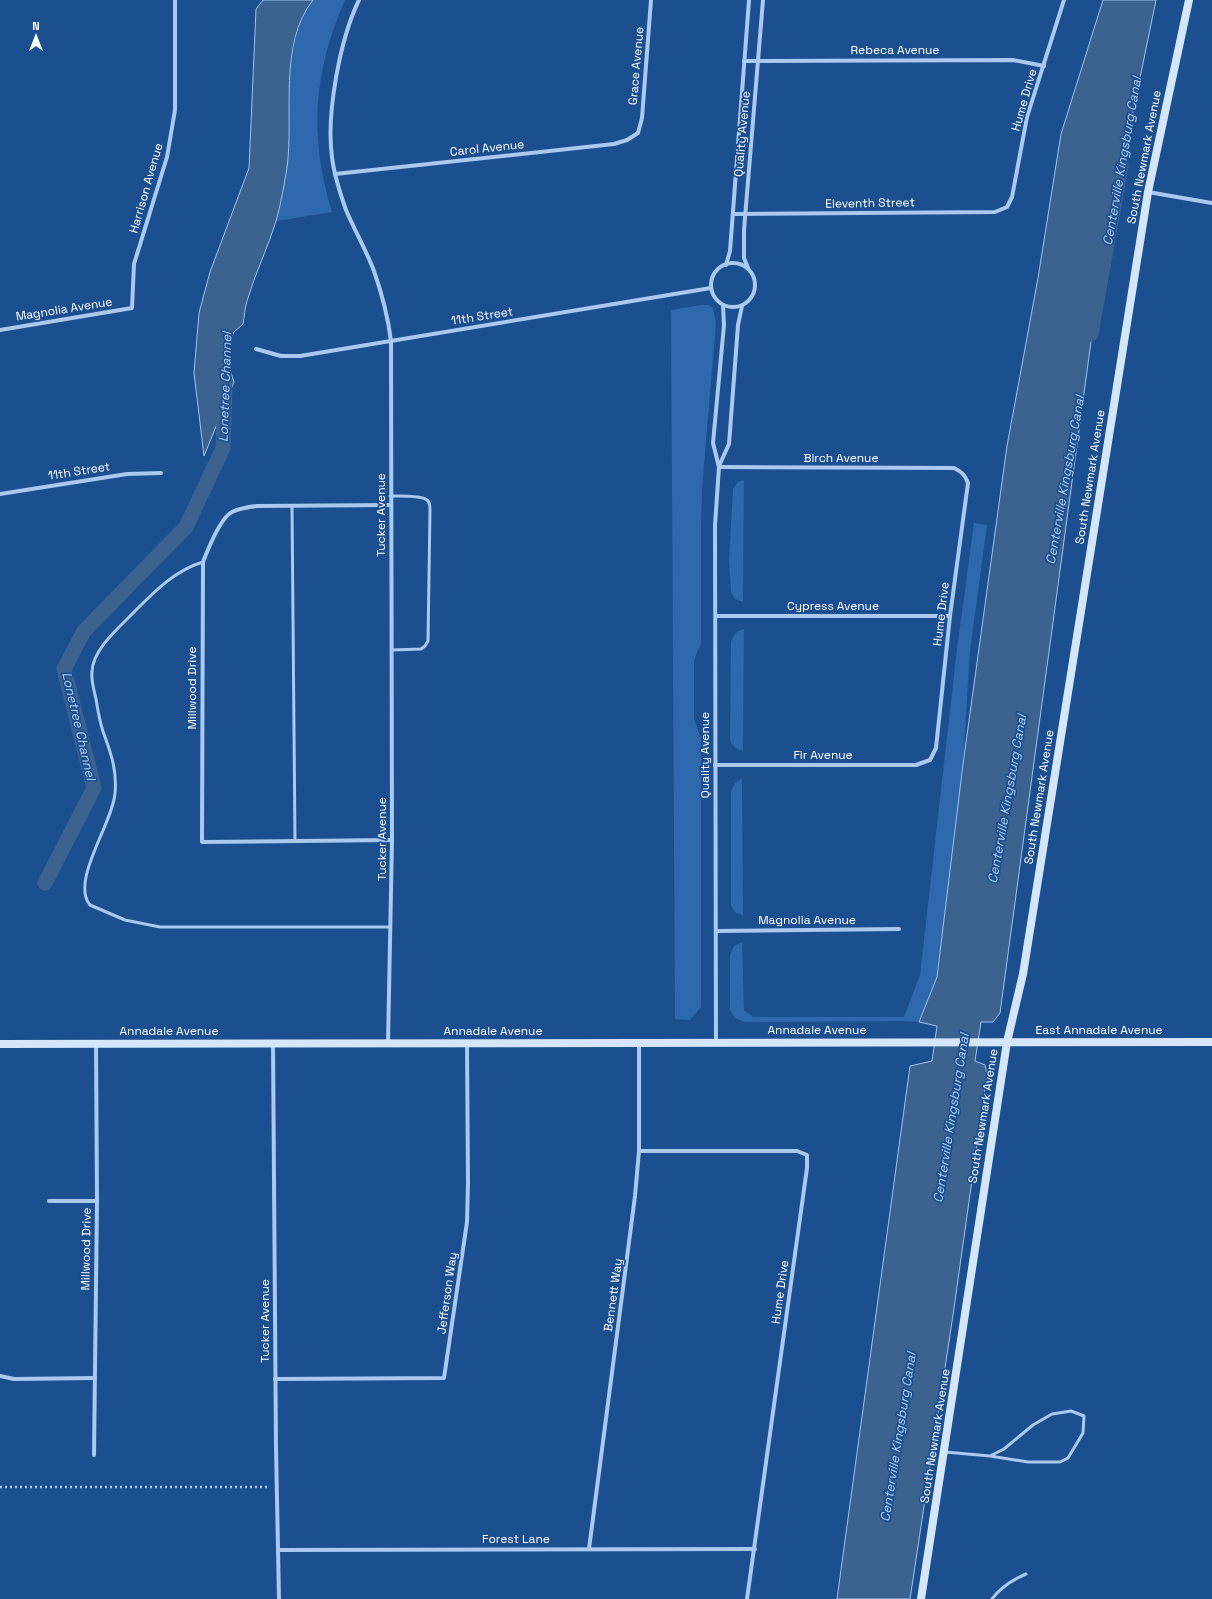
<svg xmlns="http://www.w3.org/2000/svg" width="1212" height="1599" font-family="'Space Grotesk',sans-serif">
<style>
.green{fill:#2e69ad}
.water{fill:#3c6290;stroke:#9cc4f0}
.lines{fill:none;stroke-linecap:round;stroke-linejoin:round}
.canal{stroke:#3c6290;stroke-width:15}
.path{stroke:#a9c9ee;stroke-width:2.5;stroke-dasharray:2 3;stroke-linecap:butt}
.lane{stroke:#a9c9ee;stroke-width:3}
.street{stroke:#a9c9ee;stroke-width:4}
.secondary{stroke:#d6e6fa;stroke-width:8}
.labels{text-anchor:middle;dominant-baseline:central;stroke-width:3.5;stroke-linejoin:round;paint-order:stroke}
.street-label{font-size:12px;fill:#fff;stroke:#1b4f8f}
.water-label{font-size:13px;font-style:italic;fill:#b5d3f5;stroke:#1b4f8f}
</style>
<rect width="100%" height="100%" fill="#1b4f8f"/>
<g class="green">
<path d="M313,0H345C313,73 309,136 332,212L277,221C280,203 285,184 287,166C291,117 282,39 313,0Z"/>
<polygon points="701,305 708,305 713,308 716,323 702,489 701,529 701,643 694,660 694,719 701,738 701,1007 690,1020 675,1019 671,310"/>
<polygon points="744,480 743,602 735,599 731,592 729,561 733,489 738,482"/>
<polygon points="974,523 987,525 970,651 963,764 937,977 919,1022 904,1021 744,1022 735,1018 730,1010 730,955 734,946 742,942 744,1010 753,1017 904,1017 920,975 957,649"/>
<path d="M744,629L743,751C736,749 732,746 730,739L731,643C733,635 736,631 744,629Z"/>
<polygon points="742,778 743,915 736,913 731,906 731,791 735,783"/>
</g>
<g class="water">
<path d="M263,0H313C278,44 294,115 287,168C284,185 281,204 276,221C268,248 255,273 247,301C245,308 244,317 243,324L234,332L228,343L226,357L234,382L204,456L194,373L199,313L210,272L249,168L256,9Z"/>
<polygon points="1103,0 1156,0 1101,268 1000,1013 993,1022 981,1022 975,1061 985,1065 987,1074 953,1315 910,1599 837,1599 910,1066 932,1061 937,1026 919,1022 937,977 963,764 1007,446 1038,278 1061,134"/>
</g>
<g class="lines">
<g class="canal">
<polyline points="1091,334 1121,166"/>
<polyline points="45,883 94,788 64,669 84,631 186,527 223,448 225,387"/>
</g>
<polyline class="path" points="0,1487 269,1487"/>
<g class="lane">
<path d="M390,496C398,496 422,495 427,500C430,502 430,506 430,510L428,641L425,646L421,649L392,650"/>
<polyline points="292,506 295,841"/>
<path d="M203,562C176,570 156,590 137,609C122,625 92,649 92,672C91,681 94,690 96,699C98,712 100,725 105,737C112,756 117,773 115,793C113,823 70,881 90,905L125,920L160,927H390"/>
<polyline points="945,1452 990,1456 1004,1449 1033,1425 1052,1414 1071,1411 1084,1416 1083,1433 1068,1458 1060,1462 1028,1462 990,1456"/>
<path d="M992,1599C1001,1587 1012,1580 1026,1574"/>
</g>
<g class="street">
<path d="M359,0C340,39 326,114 332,157C334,175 340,193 346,210C355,231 366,250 374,271C382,294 388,317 391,341L392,840L388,1043"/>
<polyline points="744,61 1013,60 1044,66"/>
<polyline points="335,174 614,144 627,140 638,133 642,118 651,0"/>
<polyline points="1148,192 1212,203"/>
<polyline points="733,214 995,212 1007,207 1012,197 1027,117 1064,0"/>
<circle cx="733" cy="285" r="22"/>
<polyline points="726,265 730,251 749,0"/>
<polyline points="748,268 744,258 744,230 763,0"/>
<polyline points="0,330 132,308 134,264 167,157 175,110 175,0"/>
<polyline points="256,349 281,356 300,356 711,288"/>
<polyline points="719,466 729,444 738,325 742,306"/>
<polyline points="0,494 127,474 161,473"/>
<path d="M391,505L257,506C248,507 240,508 232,512C220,518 208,549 203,562L202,842L392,840"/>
<polyline points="716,616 950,616"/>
<path d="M715,765H916L930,760L936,748L950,616L968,483C965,475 962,472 954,468L719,467"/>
<polyline points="716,931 899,929"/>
<polyline points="273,1043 276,1448 279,1599"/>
<polyline points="716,1043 715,525 719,467 713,443 724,325 723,305"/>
<polyline points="639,1151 797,1151 807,1155 807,1168 747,1599"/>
<polyline points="49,1201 97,1201"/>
<polyline points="0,1376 14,1379 95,1378"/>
<polyline points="275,1379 444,1378 467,1222 468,1183 467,1043"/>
<polyline points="94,1455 97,1201 96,1044"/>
<polyline points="589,1549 635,1196 639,1151 639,1043"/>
<polyline points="278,1550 755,1549"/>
</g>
<g class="secondary">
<polyline points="0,1044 1212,1042"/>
<polyline points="921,1599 1007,1042 1023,974 1148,192 1189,0"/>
</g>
</g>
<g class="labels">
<g class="street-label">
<text x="895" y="50">Rebeca Avenue</text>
<text transform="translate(636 66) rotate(-85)">Grace Avenue</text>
<text transform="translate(1024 100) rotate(-74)">Hume Drive</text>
<text transform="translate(742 134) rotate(-85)">Quality Avenue</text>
<text transform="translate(487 148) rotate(-6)">Carol Avenue</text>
<text transform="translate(1144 157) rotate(-79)">South Newmark Avenue</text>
<text transform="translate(146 188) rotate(-74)">Harrison Avenue</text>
<text transform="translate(870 203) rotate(-1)">Eleventh Street</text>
<text transform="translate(64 309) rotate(-9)">Magnolia Avenue</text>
<text transform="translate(482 316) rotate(-9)">11th Street</text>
<text x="841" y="458">Birch Avenue</text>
<text transform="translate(79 471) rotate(-9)">11th Street</text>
<text transform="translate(1090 477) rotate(-81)">South Newmark Avenue</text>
<text transform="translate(381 515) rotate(-90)">Tucker Avenue</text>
<text x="833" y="606">Cypress Avenue</text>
<text transform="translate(941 614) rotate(-83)">Hume Drive</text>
<text transform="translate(192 688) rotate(-90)">Millwood Drive</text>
<text transform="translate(705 755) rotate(-90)">Quality Avenue</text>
<text x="823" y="755">Fir Avenue</text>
<text transform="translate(1039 797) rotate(-81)">South Newmark Avenue</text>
<text transform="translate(382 839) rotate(-90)">Tucker Avenue</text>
<text x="807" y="920">Magnolia Avenue</text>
<text x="817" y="1030">Annadale Avenue</text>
<text x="1099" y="1030">East Annadale Avenue</text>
<text x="169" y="1031">Annadale Avenue</text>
<text x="493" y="1031">Annadale Avenue</text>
<text transform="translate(983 1116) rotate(-81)">South Newmark Avenue</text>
<text transform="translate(86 1249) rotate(-89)">Millwood Drive</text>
<text transform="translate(780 1292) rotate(-82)">Hume Drive</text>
<text transform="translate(447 1293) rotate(-82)">Jefferson Way</text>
<text transform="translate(613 1295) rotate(-82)">Bennett Way</text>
<text transform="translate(265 1321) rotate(-90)">Tucker Avenue</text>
<text transform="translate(935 1436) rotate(-81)">South Newmark Avenue</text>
<text x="516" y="1539">Forest Lane</text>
</g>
<g class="water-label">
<text transform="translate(1122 161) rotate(-80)">Centerville Kingsburg Canal</text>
<text transform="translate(225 387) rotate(-88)">Lonetree Channel</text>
<text transform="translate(1065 480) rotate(-80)">Centerville Kingsburg Canal</text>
<text transform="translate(79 726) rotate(77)">Lonetree Channel</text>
<text transform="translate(1007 799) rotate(-80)">Centerville Kingsburg Canal</text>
<text transform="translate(951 1118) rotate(-81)">Centerville Kingsburg Canal</text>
<text transform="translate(898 1437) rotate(-81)">Centerville Kingsburg Canal</text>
</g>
</g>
<g transform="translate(36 36)" stroke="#1b4f8f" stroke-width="3" paint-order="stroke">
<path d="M0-3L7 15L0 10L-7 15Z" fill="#ffffff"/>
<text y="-6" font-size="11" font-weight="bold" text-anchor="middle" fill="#ffffff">N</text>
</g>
</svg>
